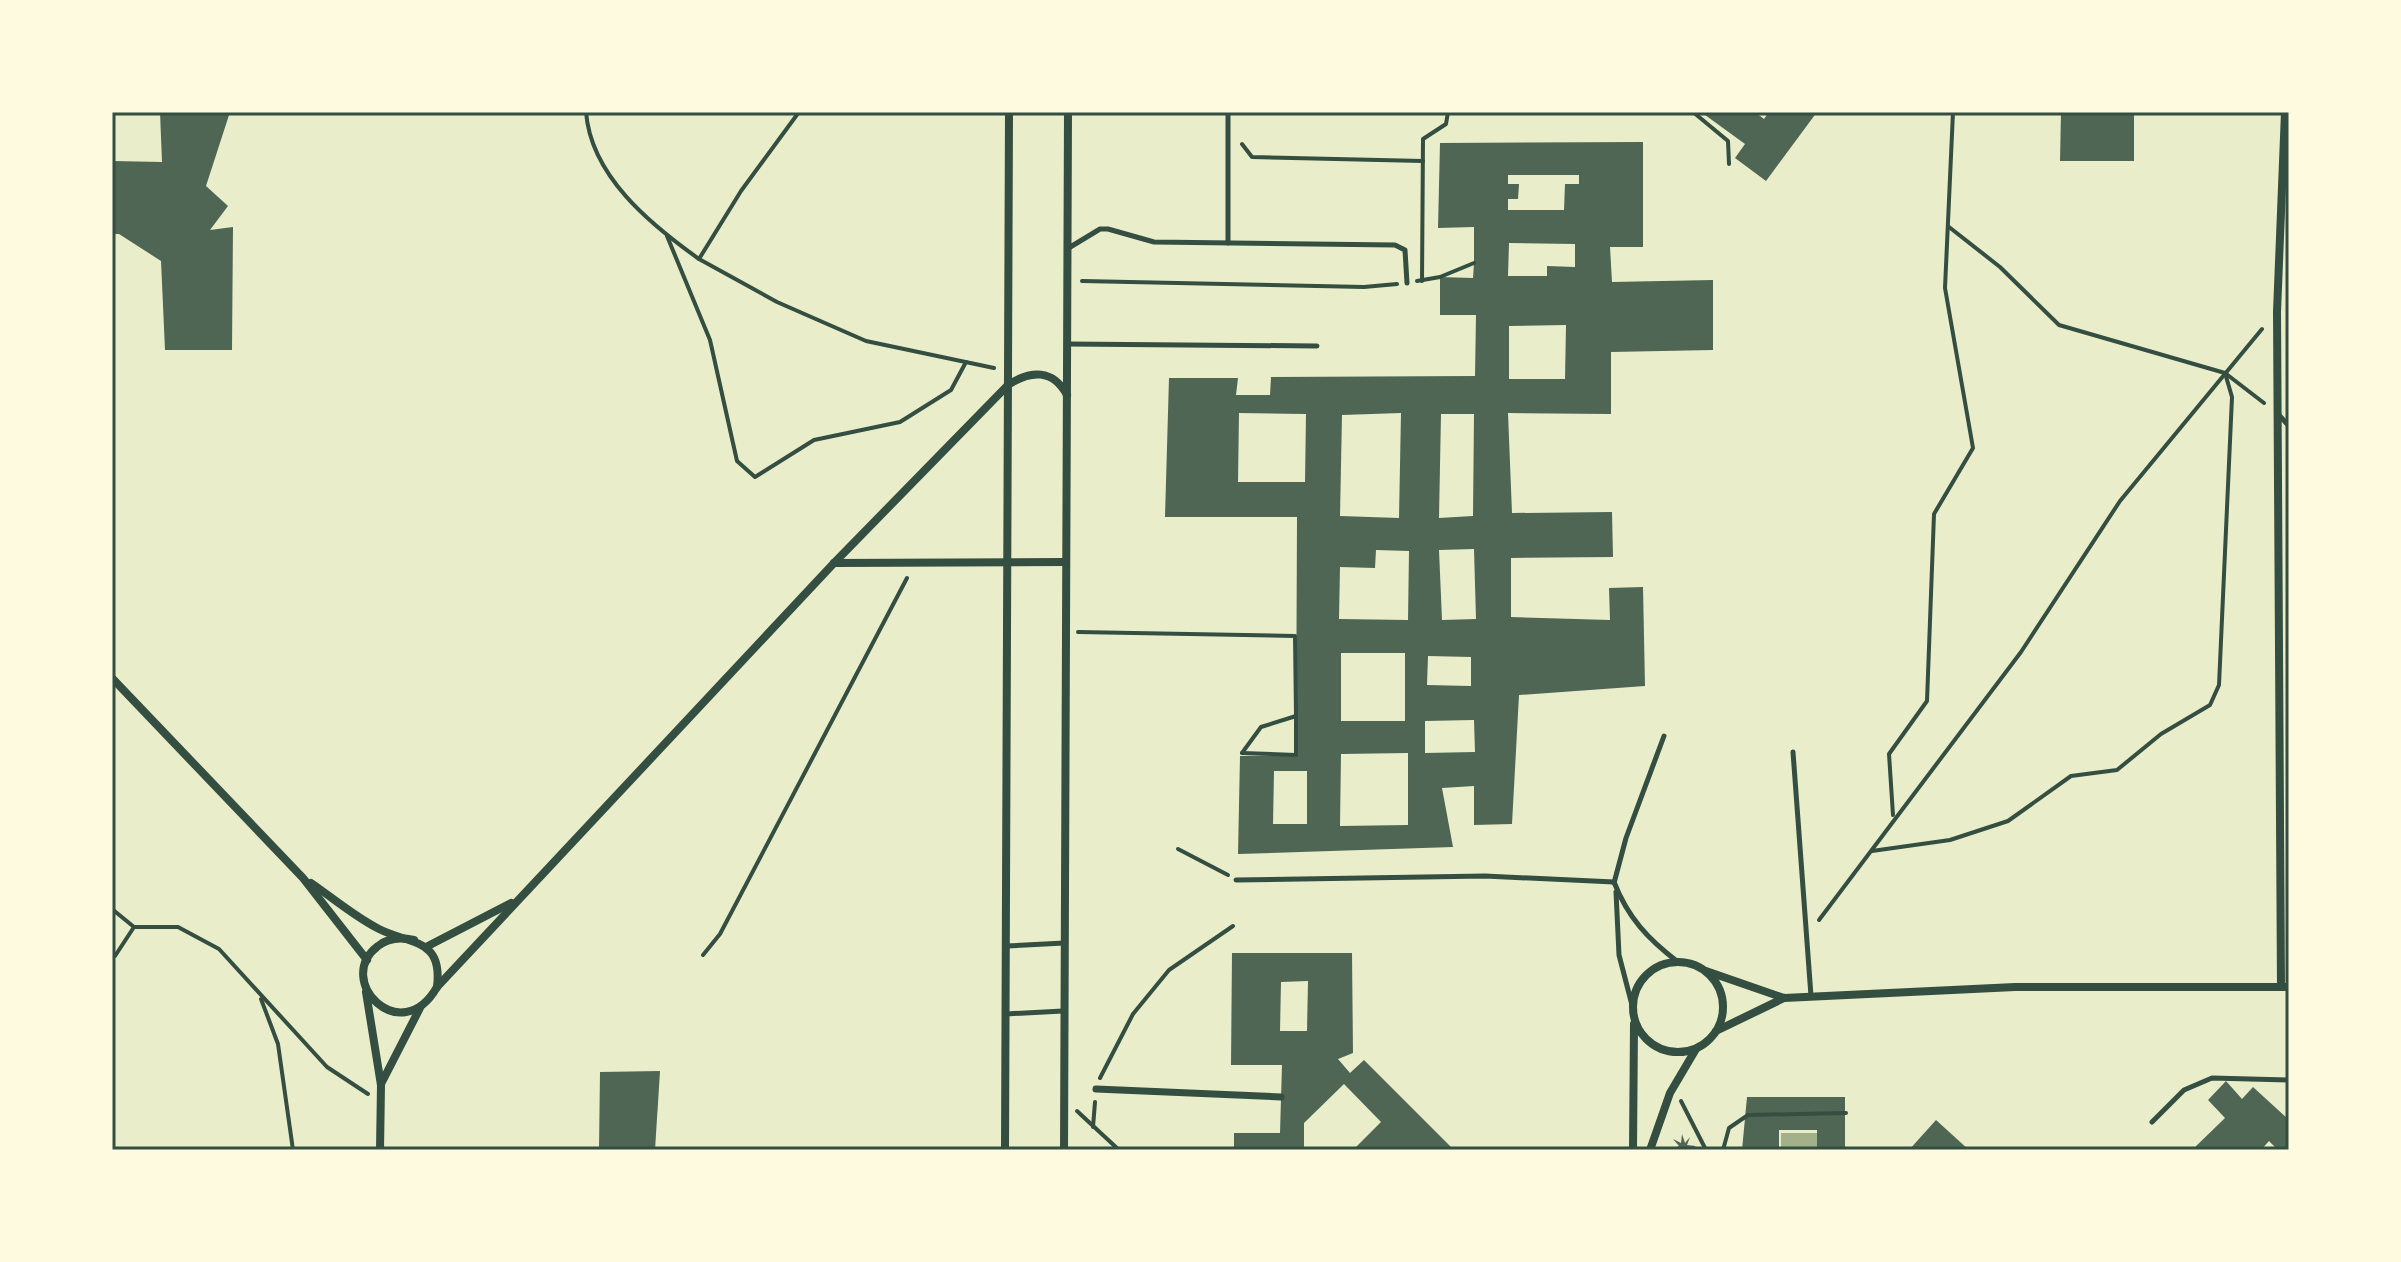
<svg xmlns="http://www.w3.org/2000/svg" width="2401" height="1262" font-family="'Exo 2',sans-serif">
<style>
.water{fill:#a3b18a}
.building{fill:#4f6655;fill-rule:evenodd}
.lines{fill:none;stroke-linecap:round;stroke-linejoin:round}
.path{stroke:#344e41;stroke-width:4}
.service{stroke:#344e41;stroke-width:5}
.pedestrian{stroke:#344e41;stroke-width:7}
.minor{stroke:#344e41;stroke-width:8}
.neatline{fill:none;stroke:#344e41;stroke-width:3}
</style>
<rect width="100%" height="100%" fill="#e9edc9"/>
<rect class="water" x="1781" y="1133" width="38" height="17"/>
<g class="building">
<polygon points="160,112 230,112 206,186 228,206 210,230 233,227 232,350 165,350 161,261 119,234 112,234 112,161 162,162"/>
<polygon points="1701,112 1755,112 1764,119 1769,112 1817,112 1766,181 1735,158 1745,144"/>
<polygon points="2061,112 2134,112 2134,161 2060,161"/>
<path d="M1643,142V247H1610L1612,282L1713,280V350L1611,352V414L1508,413L1512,513L1612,512L1613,557L1511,558V617L1610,620L1609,588L1643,587L1645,686L1519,695L1512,824L1474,825V786L1442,788L1453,847L1238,854L1240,756L1296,755L1297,517H1165L1169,378H1238L1236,395H1270L1271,377L1475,376L1476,315H1440V277L1473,278L1474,263V227L1438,228L1440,143ZM1508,175H1579V184H1565L1564,210H1508V199H1518L1519,184H1508ZM1509,243L1575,244V267L1547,266V276H1508ZM1566,325L1565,379H1509V326ZM1239,413L1306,414L1305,482H1238ZM1401,413L1399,518L1340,516L1342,415ZM1441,414H1474L1473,516L1439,518ZM1474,549L1476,619L1442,620L1439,550ZM1376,550L1409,551L1408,620L1339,619L1340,567L1375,568ZM1341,653H1405V721H1341ZM1428,656L1471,657V686L1427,685ZM1474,720L1475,752L1425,753V721ZM1408,753V825L1340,826L1341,754ZM1274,771H1307V824H1273Z"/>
<path d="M1232,953H1352L1353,1053L1338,1059L1350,1073L1364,1060L1454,1150H1353L1381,1122L1344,1084L1304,1123V1150H1234V1133H1280L1282,1065H1231ZM1308,981L1307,1031H1280L1281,982Z"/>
<polygon points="660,1071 655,1150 599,1150 600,1072"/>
<polygon points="2226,1081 2242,1099 2253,1087 2289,1120 2289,1150 2278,1150 2269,1141 2261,1150 2192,1150 2225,1118 2208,1100"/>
<polygon points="1747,1097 1845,1097 1845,1150 1817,1150 1817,1130 1779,1130 1779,1150 1742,1150"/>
<polygon points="1936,1120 1969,1150 1909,1150"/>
<polygon points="1682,1134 1685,1143 1690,1137 1687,1145 1696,1146 1689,1150 1672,1149 1679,1146 1673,1139 1681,1143"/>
</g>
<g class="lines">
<g class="path">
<path d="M586,112C591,176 650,224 699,259L741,191L799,112"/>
<polyline points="1693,112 1728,141 1729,164"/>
<polyline points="1242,144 1252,157 1423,161"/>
<polyline points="1949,227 2000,267 2059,325 2225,373 2264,403"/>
<polyline points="667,236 710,340 737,461 755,477 814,440 900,422 951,390 966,362"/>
<polyline points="699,259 777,302 866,341 994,368"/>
<polyline points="1082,281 1364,287 1397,284"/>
<polyline points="1417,281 1440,277 1474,263"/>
<polyline points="1422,281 1423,139 1446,124 1448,112"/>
<polyline points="1078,632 1295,636 1296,716 1261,727 1242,753"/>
<polyline points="1242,753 1296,755 1296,716"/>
<polyline points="1893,815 1889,754 1927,701 1934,514 1973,448 1945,288 1953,112"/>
<polyline points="1178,849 1228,875"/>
<polyline points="1872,851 1950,840 2008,821 2071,776 2117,770 2161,734 2210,705 2219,685 2232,397 2225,373"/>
<polyline points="112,909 134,927"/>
<polyline points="1819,920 2021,652 2120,501 2262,329"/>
<polyline points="703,955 720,934 907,578"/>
<polyline points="112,956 115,956 134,927 178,927 219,949 327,1067 368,1094"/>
<polyline points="261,999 278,1044 293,1150"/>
<polyline points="1100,1078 1133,1014 1169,970 1233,926"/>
<polyline points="1681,1101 1706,1150"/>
<polyline points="1077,1111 1119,1150"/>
<polyline points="1093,1127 1095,1102"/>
<polyline points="1723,1150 1729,1128 1748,1115 1846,1113"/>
</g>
<g class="service">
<polyline points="1228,243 1228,112"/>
<polyline points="1067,249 1100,229 1108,229 1154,242 1395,245 1405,250 1407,283"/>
<polyline points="1068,344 1317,346"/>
<polyline points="2278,414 2289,426"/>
<polyline points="1793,752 1811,996"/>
<path d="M1236,880L1485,876L1614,882C1628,918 1648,939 1678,962"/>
<polyline points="1614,883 1626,838 1664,736"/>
<polyline points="1616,892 1619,955 1632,1005"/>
<polyline points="1006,946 1064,943"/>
<polyline points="1006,1014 1063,1011"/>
<polyline points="2152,1122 2184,1090 2212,1078 2289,1080"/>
</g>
<polyline class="pedestrian" points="1096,1089 1281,1097"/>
<g class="minor">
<polyline points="834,563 1066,562"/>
<polyline points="112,678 303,878 367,960"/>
<path d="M311,883C333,898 355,917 379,929C411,945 443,938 437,987"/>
<path d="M414,940C401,937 389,937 378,946C333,980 401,1050 437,987L834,563L1008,385C1031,370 1053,369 1067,395"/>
<polyline points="426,947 511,903"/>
<circle cx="1678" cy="1007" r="45"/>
<polyline points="1706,971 1784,998 2015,987 2289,987"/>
<polyline points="2281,987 2277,312 2285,112"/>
<polyline points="366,992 381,1085 380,1150"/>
<polyline points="1716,1031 1784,998"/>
<polyline points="381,1084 420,1008"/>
<polyline points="1005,1150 1009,112"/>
<polyline points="1064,1150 1068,112"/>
<polyline points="1633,1150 1634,1024"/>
<polyline points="1650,1150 1670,1093 1696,1049"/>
</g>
</g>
<rect width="2401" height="1262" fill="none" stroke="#fefae0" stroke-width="228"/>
<rect x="114" y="114" width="2173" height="1034" class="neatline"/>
</svg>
